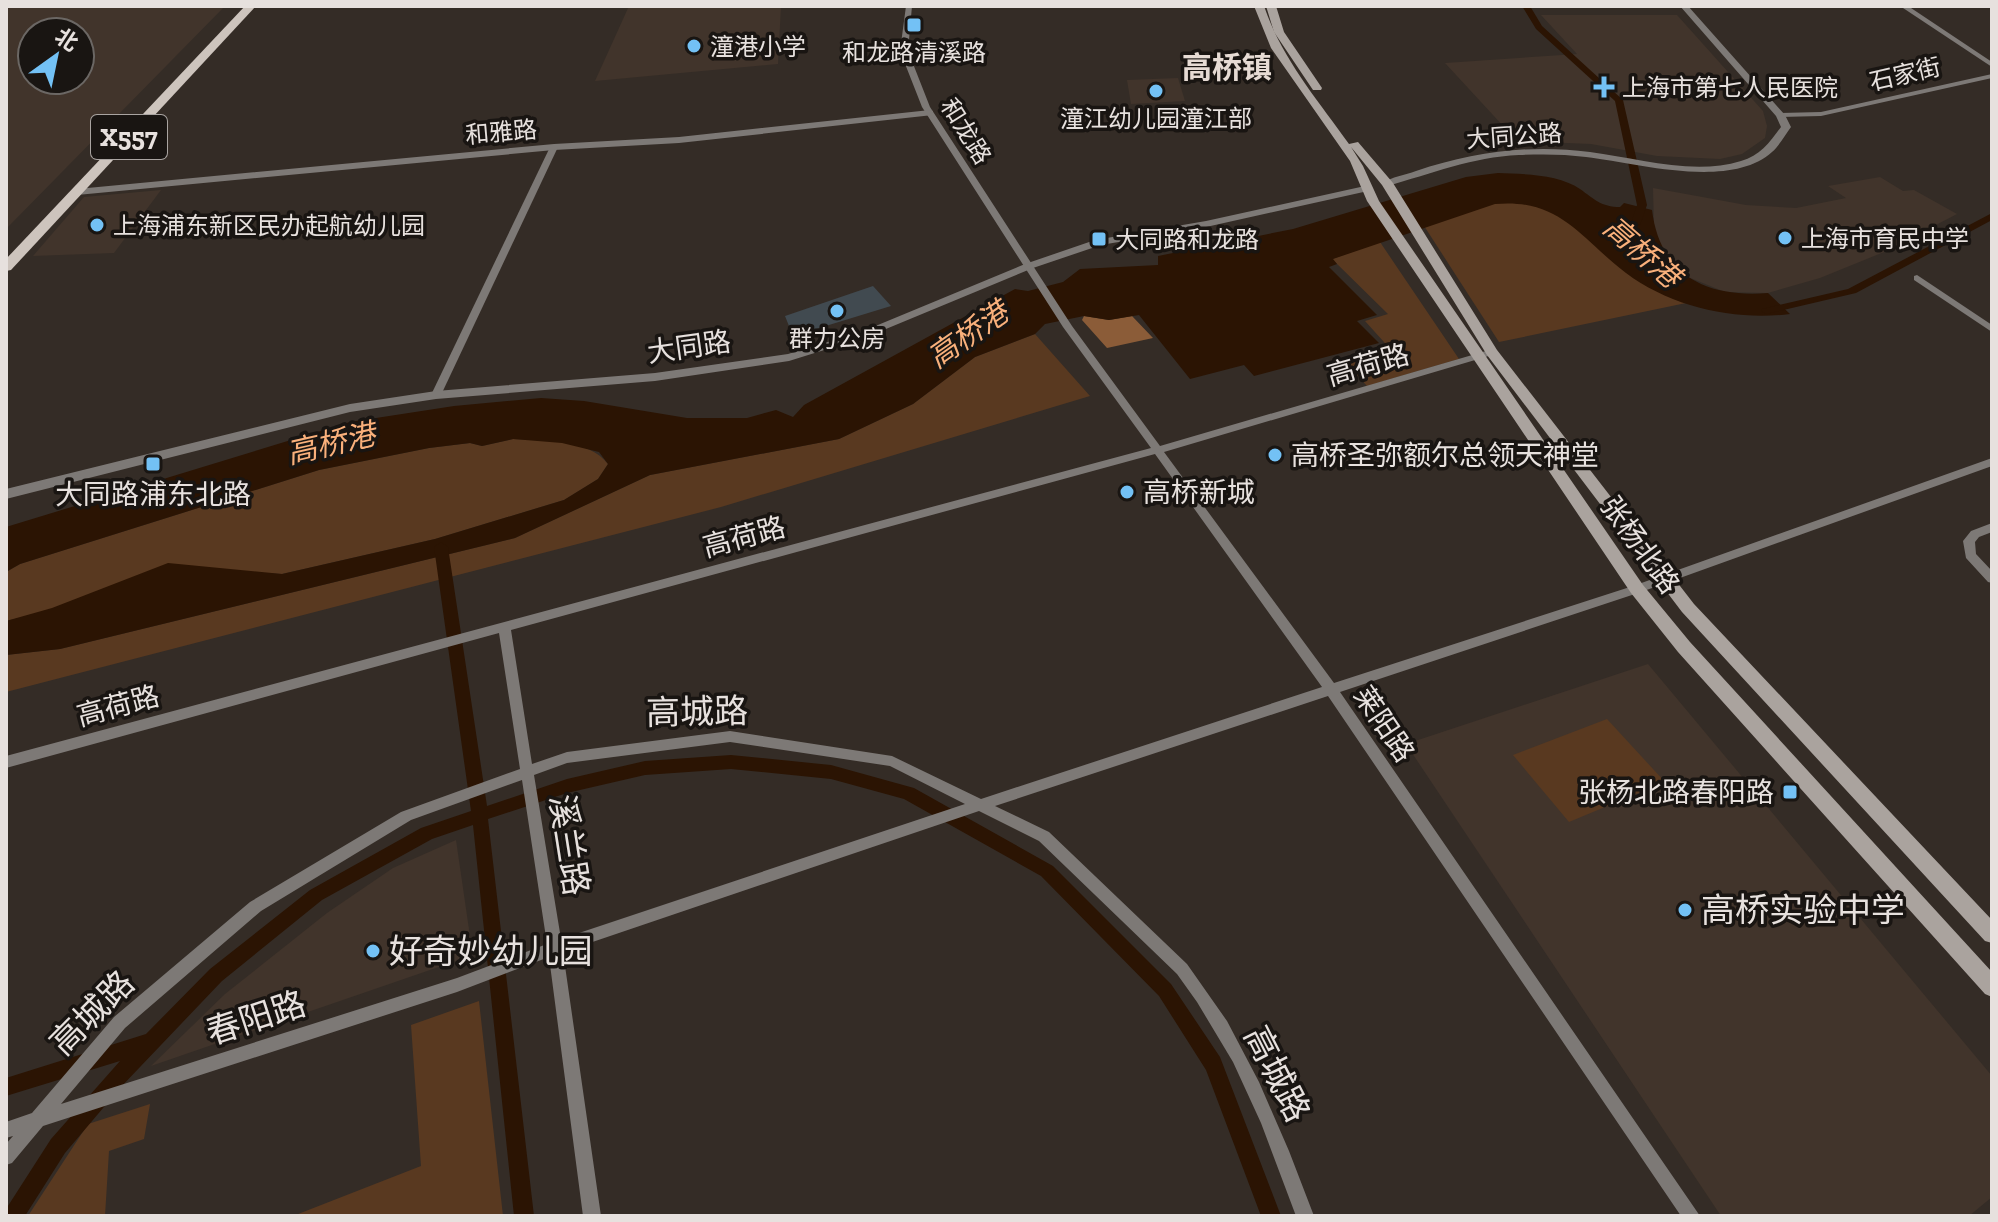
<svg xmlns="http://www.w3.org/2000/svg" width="1998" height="1222" font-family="'Zilla Slab','Noto Sans SC',serif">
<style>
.built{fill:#41342b;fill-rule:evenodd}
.green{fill:#593920}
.forest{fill:#8b5c38}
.water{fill:#2b1403}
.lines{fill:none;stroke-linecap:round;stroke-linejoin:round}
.canal{fill:#2b1403;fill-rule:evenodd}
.building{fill:#414a50}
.minor{fill:#7d7976;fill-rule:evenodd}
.tertiary{fill:#7d7976;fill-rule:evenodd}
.secondary{fill:#aaa39e;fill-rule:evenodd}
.primary{fill:#cdc4bd;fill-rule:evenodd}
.poi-dot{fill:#73c1f5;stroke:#191512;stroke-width:3}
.labels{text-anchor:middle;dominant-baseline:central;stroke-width:7;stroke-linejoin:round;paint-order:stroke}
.far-poi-label{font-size:24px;fill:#e7e1de;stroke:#191512;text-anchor:start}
.far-street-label{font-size:24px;fill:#e7e1de;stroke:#191512}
.shield{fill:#191512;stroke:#a9a4a1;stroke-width:2}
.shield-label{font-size:26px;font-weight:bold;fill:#e7e1de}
.street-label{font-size:28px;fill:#e7e1de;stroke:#191512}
.poi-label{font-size:28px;fill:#e7e1de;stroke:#191512;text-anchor:start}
.far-district-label{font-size:30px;font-weight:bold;fill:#e6dbd4;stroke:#191512}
.water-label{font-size:30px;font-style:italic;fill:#f9b07b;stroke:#191512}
.near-street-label{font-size:34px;fill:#e7e1de;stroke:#191512}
.near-poi-label{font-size:34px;fill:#e7e1de;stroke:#191512;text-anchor:start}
</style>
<rect width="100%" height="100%" fill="#342c26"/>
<g class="built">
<path d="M6,6H225L6,229ZM32,32H80V80H32Z"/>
<polygon points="629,6 781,6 778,64 595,81"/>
<polygon points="1541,15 1677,15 1763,111 1767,126 1765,138 1742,154 1720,159 1657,156 1591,144 1517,141 1445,63 1577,54"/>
<polygon points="1178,78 1185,101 1131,104 1127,80"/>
<polygon points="1880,177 1903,191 1914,190 1957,214 1884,252 1820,278 1768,293 1725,292 1688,277 1659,246 1654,229 1653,188 1746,205 1796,208 1846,198 1828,186"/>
<polygon points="161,190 114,253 33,256 84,197"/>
<polygon points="1648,664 1992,1076 1992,1197 1969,1216 1721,1216 1406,744"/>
<polygon points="456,840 471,943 462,959 151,1066 225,994 327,913 393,868"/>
</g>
<g class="green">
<polygon points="1467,196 1564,209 1691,302 1499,342 1417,215"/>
<polygon points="1380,242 1459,359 1367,386 1346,363 1393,352 1365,321 1388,314 1332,259"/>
<polygon points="1035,334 1090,396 721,507 6,692 6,655 60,649 515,538 650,475 839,439 913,404 975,357"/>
<path d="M513,439C544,441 588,438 608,464L598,479L564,500L435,539L282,574L227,571L6,621V572L20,564L319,470L429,448L470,443L482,446Z"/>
<polygon points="1607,719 1665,782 1569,822 1513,755"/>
<polygon points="479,1001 503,1216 293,1216 421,1166 411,1025"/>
<polygon points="150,1104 144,1139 109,1151 105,1216 28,1216 88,1124"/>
</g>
<polygon class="forest" points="1084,316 1109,320 1132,316 1153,338 1107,348 1082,320"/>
<path class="water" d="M1498,173C1522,174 1559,174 1580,189C1594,199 1601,207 1620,207L1624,203L1652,210C1660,275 1706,298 1768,293L1790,314C1735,321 1671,307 1626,273C1580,238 1560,198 1495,204L1333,259L1337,264L1329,267L1377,315L1357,321L1379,343L1254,376L1244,365L1190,379L1139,315L1109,320L1084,316L1045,324L1035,334L975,357L913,404L839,439L650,475L515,538L60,649L6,655V621L52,608L168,563L282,574L435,539L564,500L598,479L608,464L599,452L562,443L513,439L482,446L470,443L429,448L319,470L20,564L6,572V527L350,422L454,406L541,398L584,401L687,418H747L776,410L793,417L804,405L1015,289L1028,291L1063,282L1080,269L1158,265V256L1293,229L1466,177Z"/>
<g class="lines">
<g class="canal">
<polygon points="1522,6 1530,6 1542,26 1623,100 1647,205 1640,225 1631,223 1637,205 1615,101 1536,29"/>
<polygon points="1992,213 1992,220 1856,293 1766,314 1761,311 1762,309 1848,289"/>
<polygon points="441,542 448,547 487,806 567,779 645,761 731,755 831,765 914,788 1053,866 1171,984 1220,1057 1281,1216 1261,1216 1206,1070 1159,996 1041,876 904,799 831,779 731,769 645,775 567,793 488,819 534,1216 514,1216 473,825 432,839 322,900 222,981 120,1088 65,1153 25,1216 6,1216 6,1209 51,1139 120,1061 6,1096 6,1078 146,1034 210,969 310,890 421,828 471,811 434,547"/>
</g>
</g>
<polygon class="building" points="873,286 891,306 793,336 785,316"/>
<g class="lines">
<g class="minor">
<path d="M906,6H912L908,51L930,107L1072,326L1160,446L1486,351H1492L1494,353L1492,355L1164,452L1334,683L1633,586L1992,458V466L1641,592L1340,692L1700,1216H1681L1328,696L995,806L1049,832L1187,964L1227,1021L1259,1082L1289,1151L1314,1216H1296L1261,1123L1233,1062L1197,1002L1177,974L1039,841L979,811L563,952L601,1216H583L549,957L457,992L43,1126L12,1163L6,1165V1144L13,1136L6,1138V1122L32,1113L114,1017L250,902L401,812L520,769L499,633L6,768V756L1151,448L1063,327L922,107L900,51ZM1155,454L1322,687L981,799L892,756L730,731L567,752L532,764L511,630ZM730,742L890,766L965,804L561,939L534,775L567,763ZM522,780L547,944L457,978L61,1104L125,1028L261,911L411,820Z"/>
<polygon points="1900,6 1908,6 1992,62 1992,67"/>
<polygon points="1992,74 1992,78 1821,116 1780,117 1776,115 1780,113 1821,112"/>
<polygon points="551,145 558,147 441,395 440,397 432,397 431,395"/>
<polygon points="1917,275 1992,325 1992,332 1914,280 1914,276"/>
<polygon points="1992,523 1992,532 1979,537 1975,542 1976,554 1992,571 1992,583 1988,582 1966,558 1963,541 1971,531"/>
</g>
<g class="tertiary">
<path d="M1680,6H1688L1785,115L1791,127C1785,135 1779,146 1772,152C1730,190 1637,163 1586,157C1564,154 1541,154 1519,155C1472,157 1431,174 1387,186L1382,183C1392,177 1405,175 1416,171C1473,152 1530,144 1590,152C1638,158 1693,176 1741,161C1760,156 1770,142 1781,127L1776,116Z"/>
<polygon points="930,110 933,111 933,115 679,143 554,150 77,195 72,192 77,189 554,144 679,137"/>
<polygon points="1365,186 1370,189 1368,191 1206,227 1101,245 1033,268 869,336 789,361 655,381 436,399 350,412 6,499 6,489 350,404 436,391 655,373 788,354 861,332 1025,264 1095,240 1206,221"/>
</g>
<g class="secondary">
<path d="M1254,6H1264C1282,59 1317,99 1349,144L1358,142L1393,183L1497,350L1694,604L1992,920V943L1985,941L1682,612L1487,355L1382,185L1351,147L1363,166L1379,201L1643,585L1690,642L1992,972V997L1985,994L1678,652L1631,593L1367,201L1350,161L1271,48Z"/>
<polygon points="1266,6 1276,6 1284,32 1322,88 1321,90 1313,90 1274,32"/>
</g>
<polygon class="primary" points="245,6 256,6 11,270 6,271 6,259"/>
</g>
<g class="poi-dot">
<rect x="906" y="17" width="16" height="16" rx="4"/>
<circle cx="694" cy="46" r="8"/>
<path d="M1600 75h8v8h8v8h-8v8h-8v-8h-8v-8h8z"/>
<circle cx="1156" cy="91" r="8"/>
<circle cx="97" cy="225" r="8"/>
<circle cx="1785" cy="238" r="8"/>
<rect x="1091" y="231" width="16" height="16" rx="4"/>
<circle cx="837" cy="311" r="8"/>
<circle cx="1275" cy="455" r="8"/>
<rect x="145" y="456" width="16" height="16" rx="4"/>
<circle cx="1127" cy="492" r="8"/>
<rect x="1782" y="784" width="16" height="16" rx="4"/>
<circle cx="1685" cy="910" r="8"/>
<circle cx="373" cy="951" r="8"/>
</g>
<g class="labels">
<g class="far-poi-label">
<text x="710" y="46">潼港小学</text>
<text x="914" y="52" text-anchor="middle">和龙路清溪路</text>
<text x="1622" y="87">上海市第七人民医院</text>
<text x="1156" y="118" text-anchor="middle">潼江幼儿园潼江部</text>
<text x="113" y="225">上海浦东新区民办起航幼儿园</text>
<text x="1801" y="238">上海市育民中学</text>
<text x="1115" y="239">大同路和龙路</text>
<text x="837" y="338" text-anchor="middle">群力公房</text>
</g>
<g class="far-street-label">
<text transform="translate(1905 74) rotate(-13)">石家街</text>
<text transform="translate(966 131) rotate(58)">和龙路</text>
<text transform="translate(501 132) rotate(-5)">和雅路</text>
<text transform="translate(1514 136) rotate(-4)">大同公路</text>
</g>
<rect class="shield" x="91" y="115" width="76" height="44" rx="6"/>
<g class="shield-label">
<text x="129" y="137">X557</text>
</g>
<g class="street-label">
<text transform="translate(689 347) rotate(-8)">大同路</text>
<text transform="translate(1368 365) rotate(-16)">高荷路</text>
<text transform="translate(744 537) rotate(-15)">高荷路</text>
<text transform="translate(1640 545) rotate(54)">张杨北路</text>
<text transform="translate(118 706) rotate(-15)">高荷路</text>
<text transform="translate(1384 724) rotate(56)">莱阳路</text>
</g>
<g class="poi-label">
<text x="1291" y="455">高桥圣弥额尔总领天神堂</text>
<text x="1143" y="492">高桥新城</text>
<text x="153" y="494" text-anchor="middle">大同路浦东北路</text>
<text x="1774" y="792" text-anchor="end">张杨北路春阳路</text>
</g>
<g class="far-district-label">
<text x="1227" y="68">高桥镇</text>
</g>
<g class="water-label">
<text transform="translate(1642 252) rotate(41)">高桥港</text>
<text transform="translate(968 335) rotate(-35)">高桥港</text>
<text transform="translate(331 444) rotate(-13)">高桥港</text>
</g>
<g class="near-street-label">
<text transform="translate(697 712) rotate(-1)">高城路</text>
<text transform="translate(569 845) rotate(81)">溪兰路</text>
<text transform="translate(92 1013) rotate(-45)">高城路</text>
<text transform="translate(256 1018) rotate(-18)">春阳路</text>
<text transform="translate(1277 1074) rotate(63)">高城路</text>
</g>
<g class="near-poi-label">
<text x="1701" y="910">高桥实验中学</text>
<text x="389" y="951">好奇妙幼儿园</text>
</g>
</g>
<rect width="1998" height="1222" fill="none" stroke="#e7e1de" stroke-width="16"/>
<g transform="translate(56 56) rotate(33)"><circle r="38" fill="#191512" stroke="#6b6764" stroke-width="2"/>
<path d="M0-6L14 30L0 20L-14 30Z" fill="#73c1f5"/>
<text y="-12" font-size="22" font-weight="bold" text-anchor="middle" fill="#e7e1de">北</text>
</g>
</svg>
